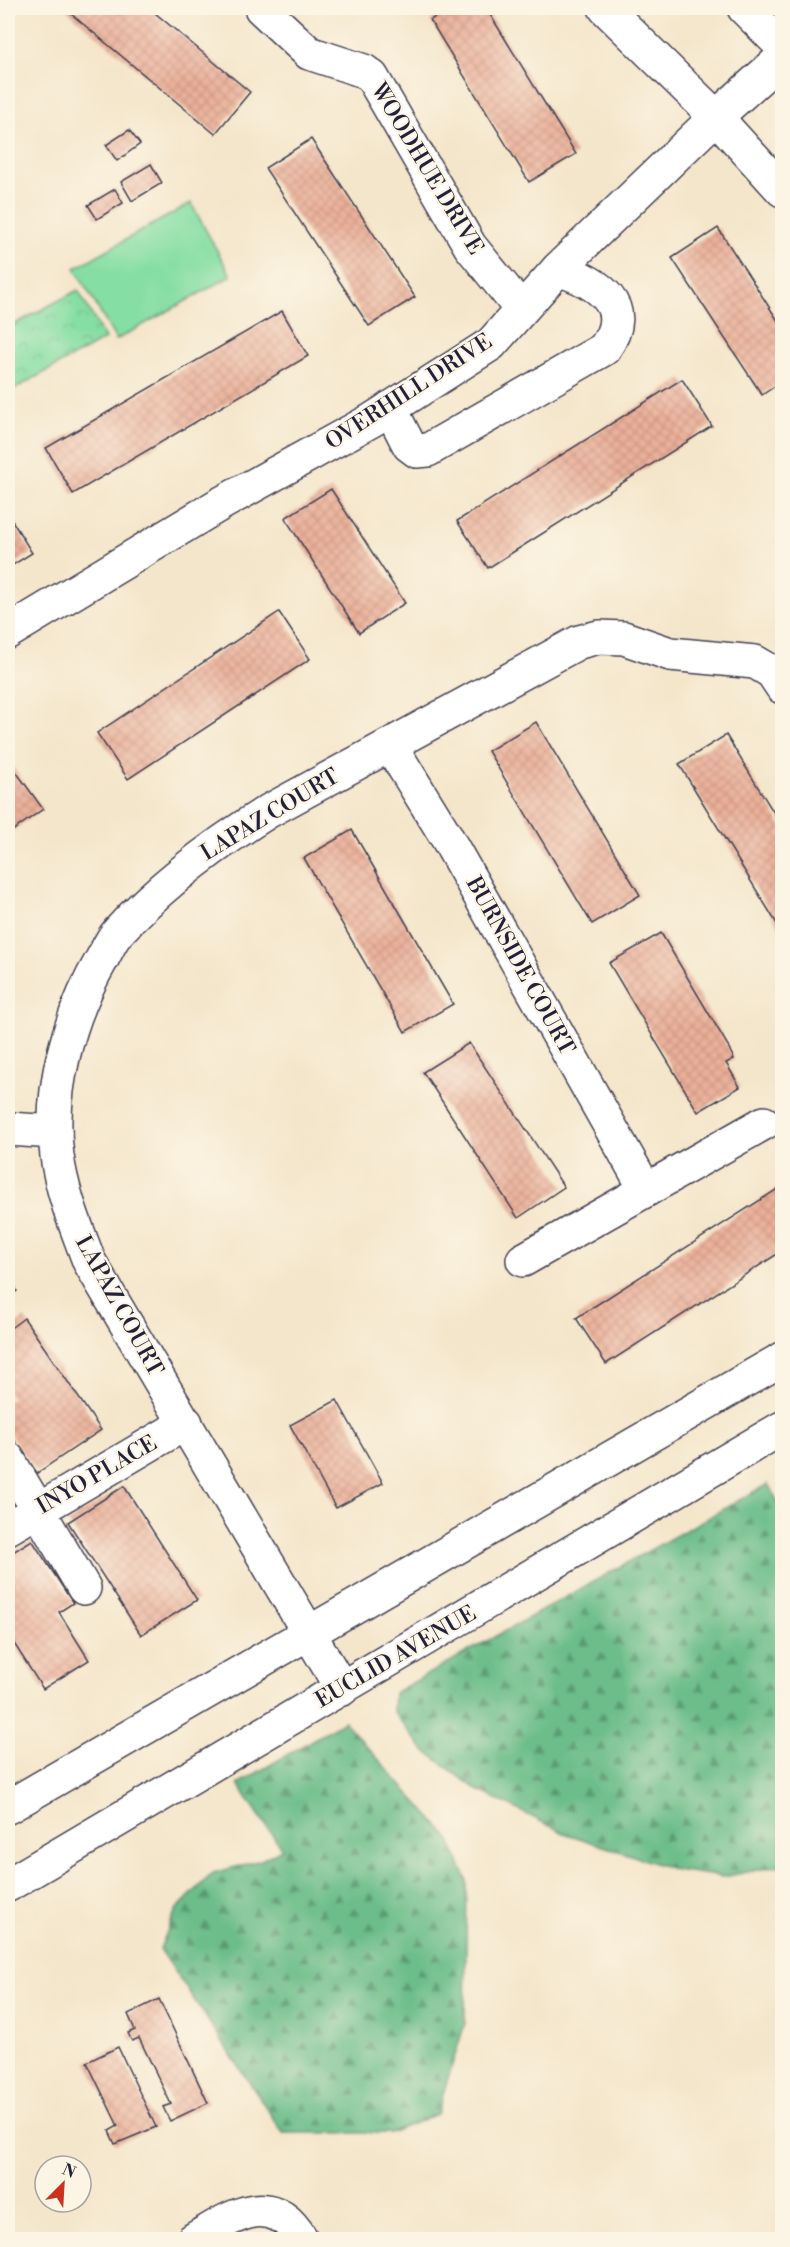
<svg xmlns="http://www.w3.org/2000/svg" width="790" height="2247" font-family="'Libre Bodoni',serif">
<style>
.grass{fill:#85dea3;stroke:#54806f;stroke-width:1.5}
.forest{fill:url(#forest-firs);stroke:#477062;stroke-width:1.5}
.park{fill:url(#park-crowns);stroke:#54806f;stroke-width:1.5}
.building{fill:url(#building-cross-hatch)}
.lines{fill:none;stroke-linecap:round;stroke-linejoin:round}
.minor-casing{stroke:#423f51;stroke-width:36}
.major-casing{stroke:#423f51;stroke-width:36}
.minor{stroke:#fff;stroke-width:33}
.major{stroke:#fff;stroke-width:33}
.labels{text-anchor:middle;dominant-baseline:central;stroke-width:4.5;stroke-linejoin:round;paint-order:stroke}
.street-label{font-size:22px;fill:#22223b;stroke:#fcf5e5}
</style>
<defs>
<pattern id="forest-firs" width="22" height="20" patternUnits="userSpaceOnUse" patternTransform="scale(1.5)"><rect width="22" height="20" fill="#6cbd89"/><path d="M5 1l3.5 6h-7zM16 11l3.5 6h-7z" fill="#589971"/></pattern>
<pattern id="park-crowns" width="20" height="18" patternUnits="userSpaceOnUse" patternTransform="scale(1.5)"><rect width="20" height="18" fill="#85dea3"/><path d="M2 6a3 3 0 1 1 6 0M12 15a3 3 0 1 1 6 0" fill="none" stroke="#73be8d"/></pattern>
<pattern id="building-cross-hatch" width="8" height="8" patternUnits="userSpaceOnUse" patternTransform="scale(1.5)"><rect width="8" height="8" fill="#ebb099"/><path d="M0 0l8 8M0 8l8-8" fill="none" stroke="#c99785"/></pattern>
</defs>
<rect width="100%" height="100%" fill="#fcf5e5"/>
<filter id="ink" filterUnits="userSpaceOnUse"><feTurbulence type="fractalNoise" baseFrequency=".0167" numOctaves="2"/><feDisplacementMap in="SourceGraphic" scale="12" xChannelSelector="R" yChannelSelector="G"/><feConvolveMatrix kernelMatrix="1 2 1 2 8 2 1 2 1" color-interpolation-filters="sRGB"/></filter>
<filter id="wash" filterUnits="userSpaceOnUse"><feTurbulence type="fractalNoise" baseFrequency=".008" numOctaves="4" result="noise"/><feDisplacementMap in="SourceGraphic" scale="24" xChannelSelector="R" yChannelSelector="G"/><feGaussianBlur stdDeviation="1.35" result="paint"/><feColorMatrix in="noise" values="0 0 0 0 0 0 0 0 0 0 0 0 0 0 0 0 0 1.4 0 .05"/><feComposite in="paint" operator="in"/></filter>
<g filter="url(#wash)">
<rect width="100%" height="100%" fill="#f4e6cb"/>
<polygon class="grass" points="191,203 231,276 116,340 75,268"/>
<g class="forest">
<polygon points="768,1484 782,1509 782,1865 723,1877 676,1870 564,1833 476,1789 424,1750 393,1712 394,1693"/>
<polygon points="344,1721 449,1838 467,1881 465,2023 437,2114 390,2133 283,2133 160,1949 176,1910 213,1873 261,1860 282,1849 238,1784"/>
</g>
<polygon class="park" points="78,290 105,339 9,392 8,328"/>
<g id="blocks">
<g class="building">
<polygon points="64,8 149,8 250,92 215,134"/>
<polygon points="451,8 486,8 576,154 529,182 430,20"/>
<polygon points="129,130 140,144 117,161 106,145"/>
<polygon points="311,139 415,297 369,326 265,168"/>
<polygon points="151,164 162,183 132,201 121,182"/>
<polygon points="115,189 123,203 97,219 88,205"/>
<polygon points="718,228 782,327 782,381 762,395 672,258"/>
<polygon points="282,311 308,356 73,494 46,448"/>
<polygon points="682,379 712,426 488,568 457,521"/>
<polygon points="331,489 405,603 359,633 285,518"/>
<polygon points="8,514 32,553 8,568"/>
<polygon points="279,612 310,659 128,779 97,733"/>
<polygon points="536,722 640,895 592,924 488,751"/>
<polygon points="726,735 782,826 782,932 679,764"/>
<polygon points="12,766 43,809 8,834 8,768"/>
<polygon points="352,830 453,1004 405,1032 304,858"/>
<polygon points="661,933 727,1044 734,1059 726,1063 740,1087 698,1112 609,963"/>
<polygon points="469,1043 564,1187 518,1218 423,1072"/>
<polygon points="782,1186 782,1251 606,1364 576,1318"/>
<polygon points="8,1276 17,1291 8,1297"/>
<polygon points="24,1318 101,1430 37,1473 8,1431 8,1401 12,1398 8,1393 8,1330"/>
<polygon points="337,1400 383,1483 336,1508 290,1425"/>
<polygon points="124,1486 197,1600 141,1635 68,1522"/>
<polygon points="32,1540 73,1603 59,1612 89,1660 43,1689 8,1634 8,1555"/>
<polygon points="159,1999 208,2103 170,2121 163,2107 171,2104 139,2038 132,2041 128,2033 135,2030 128,2014"/>
<polygon points="118,2047 156,2127 115,2144 109,2131 118,2126 87,2062"/>
</g>
</g>
</g>
<g filter="url(#ink)">
<use href="#blocks" fill-opacity="0" stroke="#423f51" stroke-width="1.5"/>
<g class="lines">
<defs>
<g id="minor">
<polyline points="261,8 309,53 364,71 372,77 470,246 521,309"/>
<path d="M390,408L409,445L417,451L428,450L604,349C636,305 597,282 558,269"/>
<polyline points="8,632 222,503 372,420 491,344 558,269 716,117 782,58"/>
<polyline points="390,745 446,836 646,1190"/>
<polyline points="8,1129 55,1132"/>
<polyline points="523,1260 764,1123"/>
<polyline points="8,1459 84,1588"/>
<polyline points="8,1528 186,1423"/>
<path d="M342,1689L89,1261C76,1226 62,1193 57,1156C48,1090 69,1016 102,959C107,950 111,940 118,932C161,884 213,846 267,812L579,642L599,637L624,638L670,654L755,662L772,672L782,687"/>
<path d="M193,2240C232,2217 271,2187 302,2240"/>
</g>
<g id="major">
<polyline points="605,8 716,117 782,190"/>
<polyline points="744,8 782,46"/>
<polyline points="8,1807 782,1359"/>
<polyline points="8,1885 782,1428"/>
</g>
</defs>
<use href="#minor" class="minor-casing"/>
<use href="#major" class="major-casing"/>
<use href="#minor" class="minor"/>
<use href="#major" class="major"/>
</g>
</g>
<g class="labels">
<g class="street-label">
<text transform="translate(427 169) rotate(59)">WOODHUE DRIVE</text>
<text transform="translate(409 392) rotate(-33)">OVERHILL DRIVE</text>
<text transform="translate(270 815) rotate(-31)">LAPAZ COURT</text>
<text transform="translate(520 966) rotate(61)">BURNSIDE COURT</text>
<text transform="translate(119 1306) rotate(61)">LAPAZ COURT</text>
<text transform="translate(97 1475) rotate(-30)">INYO PLACE</text>
<text transform="translate(396 1657) rotate(-30)">EUCLID AVENUE</text>
</g>
</g>
<rect width="790" height="2247" fill="none" stroke="#fcf5e5" stroke-width="30"/>
<g transform="translate(63 2184) rotate(24)"><circle r="28" fill="#fcf5e5" stroke="#a5a1a1" stroke-width="1.5"/>
<path d="M0-4.5L10 22L0 15L-10 22Z" fill="#c8321e"/>
<text y="-9" font-size="16" font-weight="bold" text-anchor="middle" fill="#22223b">N</text>
</g>
</svg>
